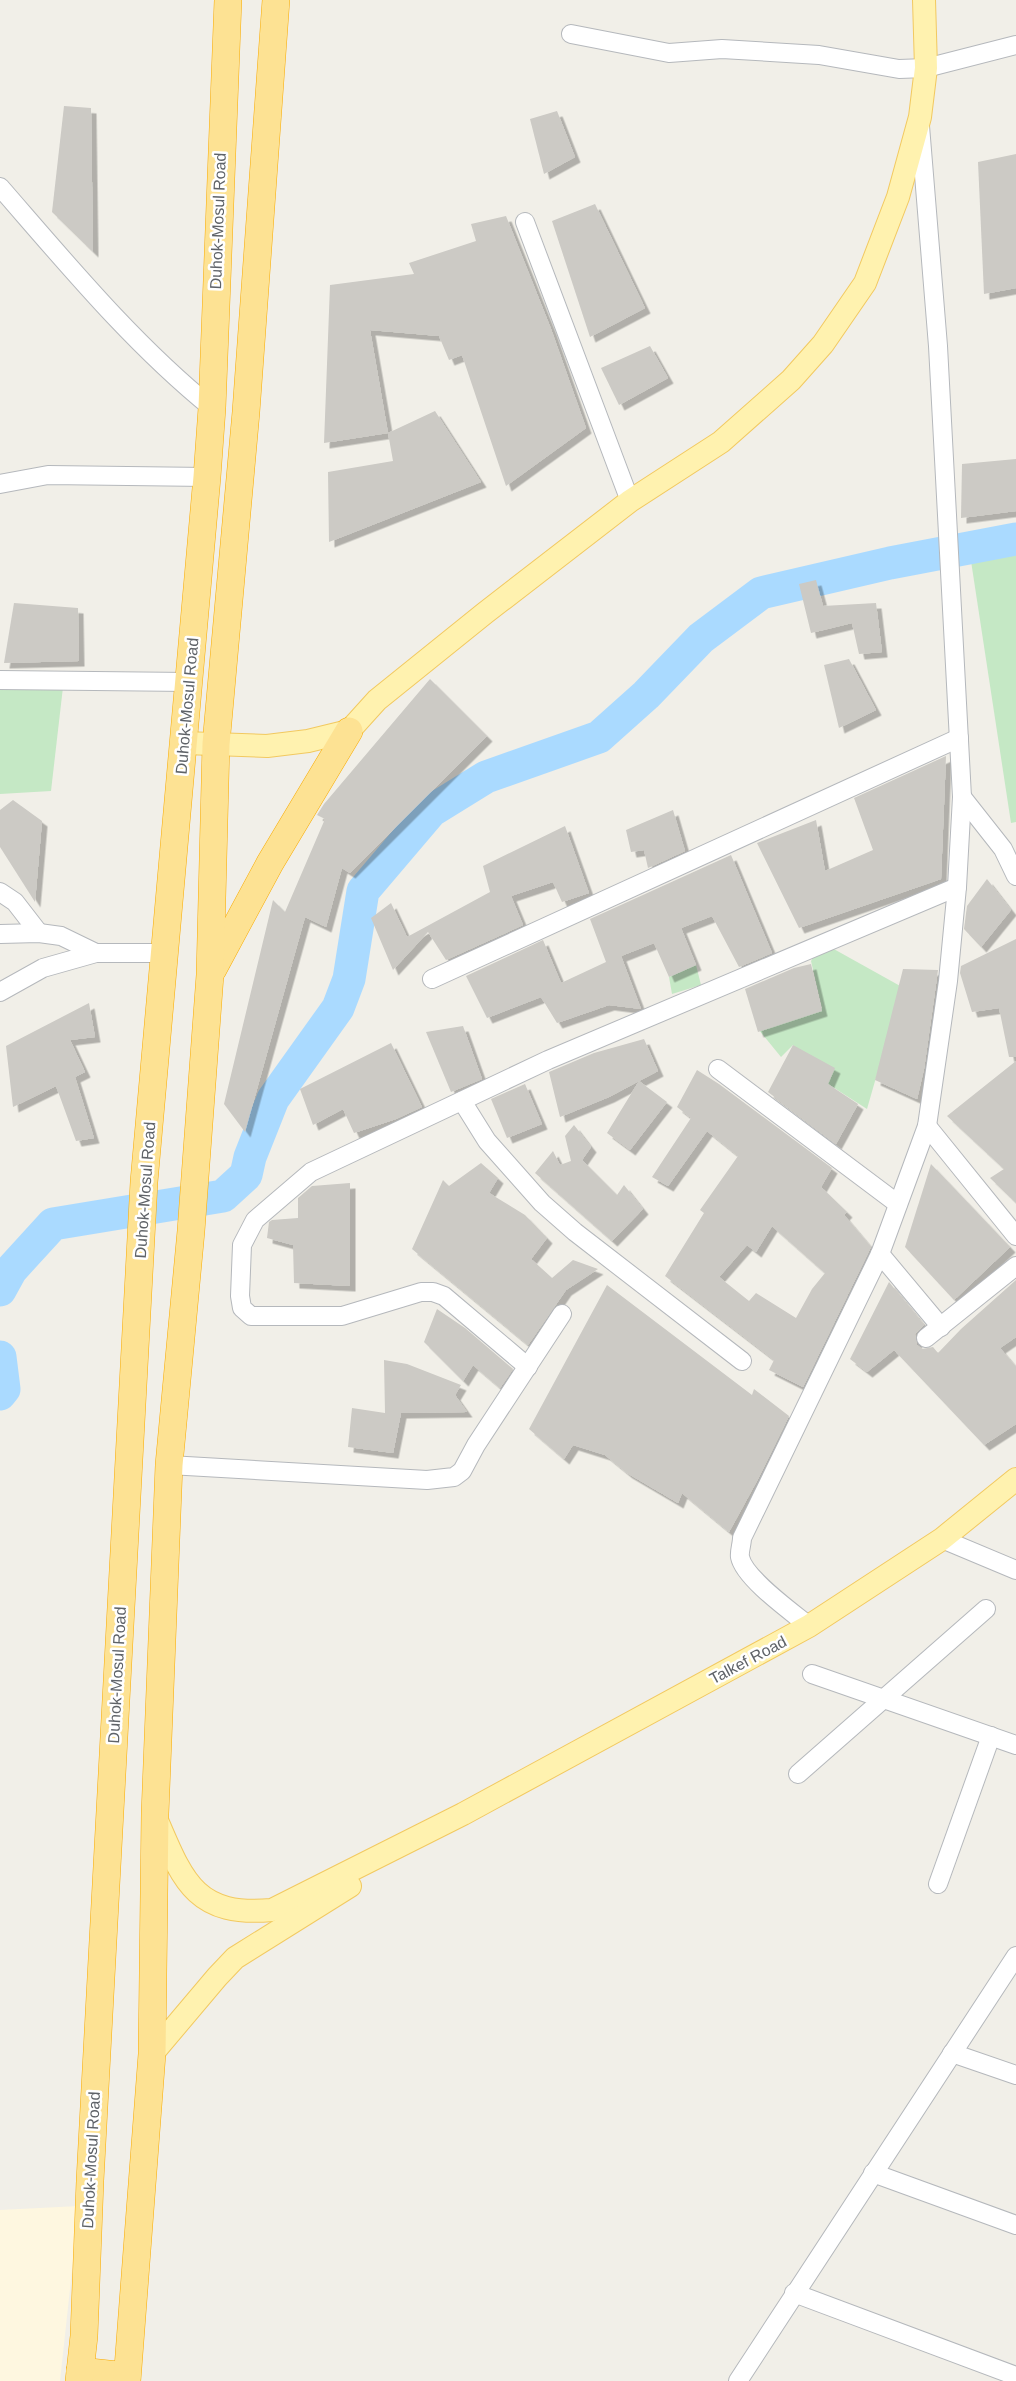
<svg xmlns="http://www.w3.org/2000/svg" width="1016" height="2381" font-family="Arial,sans-serif">
<style>
.commercial{fill:#fef7e0}
.green{fill:#c5e8c5}
.lines{fill:none;stroke-linecap:round;stroke-linejoin:round}
.river{stroke:#aadaff;stroke-width:33}
.building{fill:#cccac5;fill-rule:evenodd;filter:url(#shadow)}
.minor-casing{stroke:#b5b8bc;stroke-width:20}
.major-casing{stroke:#f2c960;stroke-width:24}
.highway-casing{stroke:#f9ab00;stroke-width:28}
.minor{stroke:#fff;stroke-width:18}
.major{stroke:#fff2af;stroke-width:22}
.highway{stroke:#fde293;stroke-width:27}
.labels{text-anchor:middle;dominant-baseline:central;stroke-width:5;stroke-linejoin:round;paint-order:stroke}
.street-label{font-size:16px;fill:#5f6368;stroke:#fff}
</style>
<defs>
<filter id="shadow"><feDropShadow dx="5.5" dy="5.5" stdDeviation="0" flood-color="#0004"/></filter>
</defs>
<rect width="100%" height="100%" fill="#f1efe8"/>
<polygon class="commercial" points="79,2206 60,2381 0,2381 0,2210"/>
<g class="green">
<polygon points="1016,554 1016,822 1011,823 971,561"/>
<polygon points="63,687 51,791 0,794 0,688"/>
<polygon points="823,943 902,987 867,1109 828,1084 793,1045 781,1057 758,1029 822,1008 811,961"/>
<polygon points="696,965 701,985 672,994 669,977"/>
</g>
<g class="lines">
<g class="river">
<polyline points="0,1290 11,1270 53,1224 223,1196 246,1175 250,1157 273,1099 338,1008 349,979 363,891 431,811 486,777 599,737 646,695 701,638 761,593 890,563 1016,539"/>
<polyline points="0,1357 4,1389 0,1394"/>
</g>
</g>
<g class="building">
<polygon points="64,106 91,108 93,252 52,212"/>
<polygon points="557,111 575,157 544,174 530,119"/>
<polygon points="1016,154 1016,288 984,294 978,162"/>
<polygon points="595,204 645,308 590,337 552,221"/>
<polygon points="506,216 551,329 586,428 506,486 462,355 449,360 439,336 370,330 388,433 324,443 330,285 414,274 409,263 476,241 471,224"/>
<polygon points="650,346 668,378 619,405 601,368"/>
<polygon points="435,411 481,482 329,542 328,472 393,461 388,433"/>
<polygon points="1016,459 1016,511 961,518 962,464"/>
<polygon points="816,580 823,606 876,603 882,652 859,654 852,623 811,633 799,584"/>
<polygon points="14,603 78,608 79,661 4,663"/>
<polygon points="849,659 876,710 839,728 824,665"/>
<polygon points="430,679 487,736 350,873 342,868 326,927 305,917 245,1132 224,1104 273,900 285,912 325,819 317,815 324,804"/>
<polygon points="946,756 941,879 799,928 757,843 816,820 825,871 873,850 854,798"/>
<polygon points="13,800 42,821 35,902 0,847 0,810"/>
<polygon points="673,810 685,851 648,868 644,850 631,852 626,830"/>
<polygon points="565,826 589,893 562,902 553,882 511,896 523,925 446,960 428,932 393,970 371,918 391,903 407,937 490,892 483,866"/>
<polygon points="731,855 772,953 739,967 712,916 681,928 696,965 669,977 654,943 621,956 641,1009 609,1005 557,1023 541,997 487,1018 466,976 543,940 561,983 606,962 590,919"/>
<polygon points="987,879 1011,910 981,947 964,929 967,906"/>
<polygon points="1016,939 1016,1057 1009,1057 999,1008 972,1012 960,973 961,966"/>
<polygon points="811,964 822,1011 758,1032 745,989 794,968"/>
<polygon points="903,969 938,970 924,1069 917,1099 875,1080"/>
<polygon points="89,1003 95,1037 70,1040 85,1072 75,1077 94,1138 76,1141 56,1086 13,1107 6,1046"/>
<polygon points="463,1026 482,1079 451,1092 426,1032"/>
<polygon points="644,1039 658,1071 639,1081 667,1102 630,1150 607,1133 639,1081 609,1097 560,1117 549,1072 594,1053"/>
<polygon points="391,1043 422,1107 396,1119 354,1133 343,1109 313,1125 300,1089"/>
<polygon points="793,1045 835,1068 828,1084 858,1104 836,1144 768,1092"/>
<polygon points="1016,1061 1016,1203 990,1178 1004,1169 947,1116"/>
<path d="M697,1070L719,1084L832,1168L821,1187L847,1212L844,1215L871,1247L803,1387L769,1370L774,1360L665,1276L704,1213L700,1210L738,1156L707,1131L668,1186L652,1177L691,1118L677,1107ZM772,1226L825,1273L812,1289L796,1318L756,1293L749,1301L719,1277L747,1245L756,1252Z"/>
<polygon points="525,1084 542,1124 507,1138 491,1099"/>
<polygon points="574,1125 591,1147 582,1160 617,1195 624,1185 643,1209 612,1241 535,1173 553,1151 560,1165 571,1161 565,1136"/>
<polygon points="481,1163 498,1178 489,1193 525,1215 547,1238 531,1259 552,1278 573,1260 598,1269 566,1290 528,1345 412,1249 443,1180 449,1186"/>
<polygon points="931,1164 1010,1247 954,1300 905,1247"/>
<polygon points="350,1183 350,1286 294,1283 293,1245 267,1238 269,1222 272,1220 298,1218 298,1198 312,1186"/>
<polygon points="1016,1280 1016,1337 1000,1348 1016,1367 1016,1424 984,1445 894,1350 867,1372 850,1359 889,1282 924,1325 915,1334 917,1345 922,1349 933,1347 938,1353 961,1329"/>
<polygon points="607,1285 752,1395 754,1389 789,1416 758,1479 729,1532 682,1493 678,1503 627,1473 605,1455 573,1445 564,1459 529,1429"/>
<polygon points="437,1309 465,1328 513,1369 500,1388 473,1365 463,1381 424,1342"/>
<polygon points="384,1360 407,1364 461,1385 455,1395 467,1412 401,1413 393,1453 348,1447 352,1408 385,1413"/>
</g>
<g class="lines">
<defs>
<g id="minor">
<polyline points="571,34 669,53 722,49 819,55 899,69 926,68 1016,45"/>
<path d="M0,187C67,264 133,344 212,408"/>
<polyline points="525,222 630,501"/>
<polyline points="0,484 48,475 207,477"/>
<polyline points="0,680 189,682"/>
<polyline points="962,797 1003,849 1016,876"/>
<polyline points="0,892 15,902 39,933"/>
<polyline points="0,934 39,933 61,936 96,953"/>
<polyline points="432,979 959,738"/>
<polyline points="0,992 43,968 96,953 166,953"/>
<polyline points="718,1069 898,1204"/>
<polyline points="462,1101 487,1141 542,1203 575,1232 742,1361"/>
<polyline points="927,1126 1016,1236"/>
<polyline points="880,1254 941,1327"/>
<polyline points="926,1338 1016,1266"/>
<polyline points="528,1367 444,1296 433,1292 421,1292 342,1316 251,1316 242,1308 240,1296 242,1245 255,1220 311,1172 548,1060 957,887"/>
<polyline points="169,1465 427,1480 454,1477 462,1471 476,1445 562,1314"/>
<polyline points="942,1539 1016,1570"/>
<path d="M809,1626C792,1612 744,1578 740,1557C739,1552 742,1544 742,1538L880,1254L927,1126L948,981L957,887L962,797L938,346L920,126"/>
<polyline points="812,1674 1016,1745"/>
<polyline points="798,1774 986,1609"/>
<polyline points="938,1884 991,1736"/>
<polyline points="952,2053 1016,2075"/>
<polyline points="873,2173 1016,2225"/>
<polyline points="794,2293 1016,2376"/>
<polyline points="738,2381 1016,1956"/>
</g>
<g id="major">
<polyline points="184,743 267,746 308,741 349,731 377,700 485,613 630,501 721,442 791,380 823,344 865,283 898,197 920,117 926,68 924,0"/>
<path d="M156,1818C183,1881 195,1917 272,1910L463,1814L809,1626L942,1539L1016,1479"/>
<polyline points="152,2054 217,1977 235,1958 350,1886"/>
</g>
<g id="highway">
<polyline points="213,969 270,863 349,731"/>
<polyline points="80,2371 127,2376"/>
<polyline points="79,2381 84,2336 90,2181 144,1182 207,477 212,408 228,0"/>
<polyline points="127,2381 152,2054 155,1814 169,1465 191,1231 210,975 216,744 246,412 276,0"/>
</g>
</defs>
<use href="#minor" class="minor-casing"/>
<use href="#major" class="major-casing"/>
<use href="#highway" class="highway-casing"/>
<use href="#minor" class="minor"/>
<use href="#major" class="major"/>
<use href="#highway" class="highway"/>
</g>
<g class="labels">
<g class="street-label">
<text transform="translate(218 221) rotate(-88)">Duhok-Mosul Road</text>
<text transform="translate(187 706) rotate(-85)">Duhok-Mosul Road</text>
<text transform="translate(145 1190) rotate(-86)">Duhok-Mosul Road</text>
<text transform="translate(748 1660) rotate(-28)">Talkef Road</text>
<text transform="translate(117 1675) rotate(-87)">Duhok-Mosul Road</text>
<text transform="translate(91 2160) rotate(-87)">Duhok-Mosul Road</text>
</g>
</g>
</svg>
